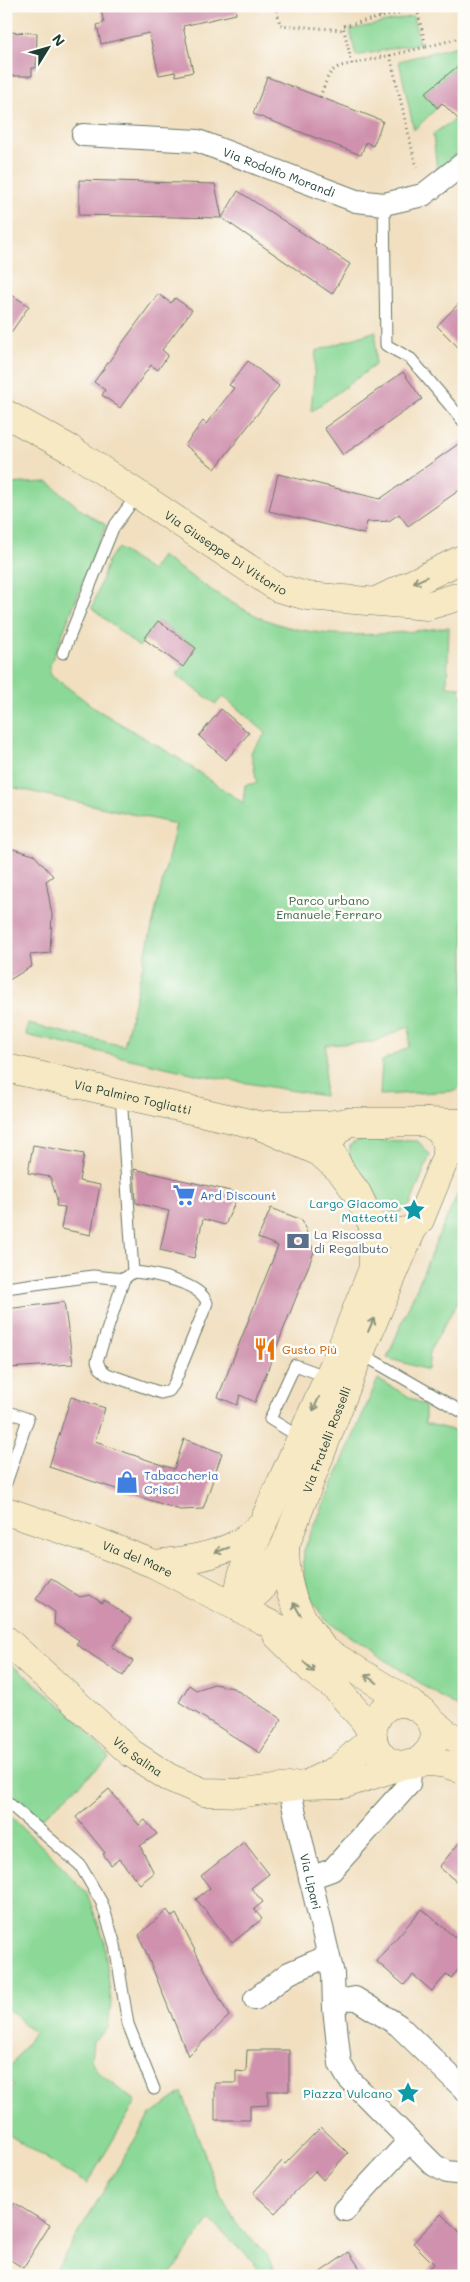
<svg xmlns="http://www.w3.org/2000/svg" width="470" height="2282" font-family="Mali,sans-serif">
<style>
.green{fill:#8bd897;stroke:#558a66}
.building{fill:#cf91ad}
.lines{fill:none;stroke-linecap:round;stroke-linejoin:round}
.lane-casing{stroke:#687665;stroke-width:13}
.street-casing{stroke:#687665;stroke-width:24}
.secondary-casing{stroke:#687665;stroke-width:29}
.path{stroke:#687665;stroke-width:3;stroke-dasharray:1 4;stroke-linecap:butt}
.lane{stroke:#fff;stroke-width:11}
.street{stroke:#fff;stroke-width:22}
.secondary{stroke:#f7e9c3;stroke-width:28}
.oneway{stroke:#8b937c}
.labels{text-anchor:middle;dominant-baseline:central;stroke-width:5;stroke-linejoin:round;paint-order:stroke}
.street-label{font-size:12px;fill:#1f3d34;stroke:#fdfcf7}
.park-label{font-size:12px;fill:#3a644d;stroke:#fdfcf7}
.shop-label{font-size:12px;fill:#366cbe;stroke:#fdfcf7;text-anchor:start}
.culture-label{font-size:12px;fill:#0d838f;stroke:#fdfcf7;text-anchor:end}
.service-label{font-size:12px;fill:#4e5e75;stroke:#fdfcf7;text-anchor:start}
.food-label{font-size:12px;fill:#c56008;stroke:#fdfcf7;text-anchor:start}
</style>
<rect width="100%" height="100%" fill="#fdfcf7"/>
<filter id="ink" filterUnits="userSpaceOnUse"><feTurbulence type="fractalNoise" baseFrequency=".02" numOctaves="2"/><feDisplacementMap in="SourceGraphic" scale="10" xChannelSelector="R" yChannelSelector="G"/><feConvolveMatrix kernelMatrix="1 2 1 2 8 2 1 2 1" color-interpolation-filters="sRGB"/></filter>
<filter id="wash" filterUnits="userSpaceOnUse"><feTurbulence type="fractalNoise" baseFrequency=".0096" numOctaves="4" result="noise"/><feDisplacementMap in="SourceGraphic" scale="20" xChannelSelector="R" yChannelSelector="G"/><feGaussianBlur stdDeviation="1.12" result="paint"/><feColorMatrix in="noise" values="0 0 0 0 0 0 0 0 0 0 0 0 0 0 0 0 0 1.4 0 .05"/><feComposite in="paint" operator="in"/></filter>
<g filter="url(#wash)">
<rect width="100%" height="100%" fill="#f1dfc0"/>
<g class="green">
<polygon points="413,16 419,43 356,56 350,30"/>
<polygon points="457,46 464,54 464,61 425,93 437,108 414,130 399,61"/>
<polygon points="464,113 464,147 437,171 433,134"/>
<polygon points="376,331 375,365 311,412 316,351"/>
<path d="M48,482L84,512L106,525L50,665V674L96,709L178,758L243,803L245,785L257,783L251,752L266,733L223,696L216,704L176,675L196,648L158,621L139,647L92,608L109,558L118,548L151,571L161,556C190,575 219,597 251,613C311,644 384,635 449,627L447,686L460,687V694L464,695V1083L456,1091L380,1095L382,1061L409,1047L410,1026L373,1042L326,1045L324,1096L200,1075L26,1035L28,1024L124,1046L176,824L6,786V484Z"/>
<path d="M360,1140L418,1141L430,1155L410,1205C386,1226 379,1199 368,1182C363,1173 355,1165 349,1157L350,1145Z"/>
<polygon points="464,1181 464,1291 430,1350 428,1370 387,1358 441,1230"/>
<path d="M378,1379L425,1406V1423L464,1433V1712L328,1622C308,1600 302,1579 304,1550Z"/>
<polygon points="6,1660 76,1717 109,1758 39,1821 22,1809 6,1789"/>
<polygon points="6,1812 48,1852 87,1894 104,1940 111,2002 108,2028 93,2041 91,2060 98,2072 136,2101 87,2184 6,2133 6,2107 11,2101 6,2094 14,2085 6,2078 6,2072 34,2033 6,2008"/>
<polygon points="182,2092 216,2186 236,2223 269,2258 276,2276 260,2276 253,2261 210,2220 169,2276 52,2276 149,2116"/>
</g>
<g id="blocks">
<g class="building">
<polygon points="100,6 235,6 236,14 183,26 193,72 176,76 175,72 159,75 149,33 101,44 97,25 104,23"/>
<polygon points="6,32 37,33 36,68 32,68 32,76 6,76"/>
<polygon points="464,61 464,125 442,103 437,108 425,93"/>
<polygon points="267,77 383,121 373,146 366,142 361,155 253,114"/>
<polygon points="79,180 215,184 222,218 238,191 350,264 332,294 222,218 79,215"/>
<polygon points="6,291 29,306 6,340"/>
<polygon points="158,294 171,303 175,298 192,310 162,350 168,355 158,370 151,365 120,408 102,395 105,390 94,382"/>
<polygon points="464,298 464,353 437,326"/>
<polygon points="248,361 279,386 215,469 185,445 203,421 206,424 234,388 229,385"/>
<polygon points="403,372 422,399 343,455 324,428"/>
<polygon points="464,440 464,487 408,526 399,514 389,521 367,522 364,534 269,511 278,474 380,499"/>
<polygon points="158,621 196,648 183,667 144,639"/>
<polygon points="221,709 249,733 226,760 199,736"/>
<polygon points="6,847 34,855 53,876 46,881 52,915 50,953 30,955 32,966 6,982"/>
<polygon points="33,1145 84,1154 79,1181 100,1185 91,1235 61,1229 65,1207 56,1206 57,1199 50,1177 28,1173"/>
<polygon points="134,1169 239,1193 225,1225 203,1219 194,1258 160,1250 169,1211 136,1203"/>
<polygon points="271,1208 302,1220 314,1252 255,1402 240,1395 237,1405 218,1397 278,1246 258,1238"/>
<polygon points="64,1302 73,1364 6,1368 6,1309"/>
<polygon points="71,1397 105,1408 95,1441 104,1444 104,1445 174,1469 184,1439 222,1453 203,1509 180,1510 49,1467"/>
<polygon points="51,1578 80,1597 90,1595 102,1603 104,1600 131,1619 112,1647 133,1661 123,1676 76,1644 79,1640 54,1624 55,1612 36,1599"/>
<polygon points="214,1684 233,1688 282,1719 260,1753 179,1702 189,1685 196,1690"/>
<polygon points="109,1789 139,1825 145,1820 157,1834 140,1846 154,1873 140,1884 119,1859 111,1865 103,1854 105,1853 76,1817"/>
<polygon points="464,1837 464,1888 439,1867"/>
<polygon points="244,1842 269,1874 251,1888 263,1902 254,1909 262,1919 232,1943 196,1899 210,1888 201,1876"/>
<polygon points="422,1909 464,1945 464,1963 451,1978 447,1974 432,1991 413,1975 404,1985 376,1961"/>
<polygon points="167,1910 172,1917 176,1914 229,2016 188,2056 139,1935"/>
<polygon points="247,2050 289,2050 289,2091 268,2091 268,2105 250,2106 250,2120 215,2120 215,2083 236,2083 236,2071 246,2072"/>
<polygon points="321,2127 348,2153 323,2180 315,2171 275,2213 253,2193 282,2161 285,2164"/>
<polygon points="14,2203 50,2225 23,2268 6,2257 6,2215"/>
<polygon points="441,2214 464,2236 464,2276 422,2276 434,2264 413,2243"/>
<polygon points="349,2252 365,2276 315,2276"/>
</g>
</g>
</g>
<g filter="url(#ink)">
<use href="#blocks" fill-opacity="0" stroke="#687665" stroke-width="1"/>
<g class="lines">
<defs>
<g id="lane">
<polyline points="384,204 386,345 411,359 464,422"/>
<polyline points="63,653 113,528 137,495"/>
<polyline points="121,1095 133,1272"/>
<path d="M133,1272C152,1273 201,1283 207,1303L174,1384L169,1391L161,1393L107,1374L100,1368L97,1361L124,1279Z"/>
<polyline points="6,1288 93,1276 124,1279"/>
<polyline points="360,1353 464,1413"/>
<polyline points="6,1411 28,1419 6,1483"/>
<polyline points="301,1438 270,1419 295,1365 328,1377"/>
<polyline points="6,1801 80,1865 102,1903 115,1945 128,2024 154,2089"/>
</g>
<g id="street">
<path id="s1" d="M83,135L198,141L356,201L384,204L423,195L464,163"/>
<path id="s2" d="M289,1788L333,1974L334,2008L340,2064L348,2078L434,2165L447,2172L464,2174"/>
<polyline points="310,1878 332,1870 409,1784 411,1764"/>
<polyline points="255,1999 289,1973 328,1956"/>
<polyline points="334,2008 344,2000 355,1998 398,2025 464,2089"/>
<polyline points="345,2210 409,2141"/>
</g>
<g id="secondary">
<path id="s3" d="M6,414L70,449L278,588L307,596L427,606L464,595"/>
<polyline points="376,601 464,558"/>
<path id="s4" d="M6,1068L258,1125L319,1152L340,1170"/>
<polyline points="427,1122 464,1123"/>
<polyline points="267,1125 326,1125 347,1122"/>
<polyline points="445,1159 447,1144 441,1132 427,1122 347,1122 334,1134 329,1146 340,1170 357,1193 373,1226 385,1234 412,1230 420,1220 445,1159 464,1143"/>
<path id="s5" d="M6,1511L98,1542L154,1564L262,1620L324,1650L413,1705"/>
<path d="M154,1564C182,1561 213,1557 239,1543C248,1538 256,1530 263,1523L340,1351L373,1268V1226"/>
<path d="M239,1608C236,1578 250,1554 262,1527"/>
<polyline points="239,1608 260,1590 285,1546"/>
<polyline points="277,1635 313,1671 334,1686 363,1719 372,1733"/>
<path id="s6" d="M6,1640L131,1753L168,1777L203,1792L244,1793L304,1785L345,1784L404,1765"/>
<path id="s7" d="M324,1650C295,1609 286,1597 285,1546L355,1365L412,1230"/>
<polyline points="432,1722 447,1734 464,1742"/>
<path d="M417,1762C468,1727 394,1675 375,1722C368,1739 378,1760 396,1764C405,1766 411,1763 419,1763C434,1761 451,1764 464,1771"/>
<polyline points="313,1781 338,1769 373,1738"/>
</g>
</defs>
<use href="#lane" class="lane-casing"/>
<use href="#street" class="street-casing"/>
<use href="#secondary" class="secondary-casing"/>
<g class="path">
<polyline points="276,6 280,25 344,30"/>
<polyline points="378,6 380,17"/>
<polygon points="417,9 426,47 352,64 343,26"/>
<polyline points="426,47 456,39 463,41"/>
<polyline points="390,55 417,170"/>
<path d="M320,97C328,77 328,66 352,64"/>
</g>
<use href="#lane" class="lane"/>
<use href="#street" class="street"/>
<use href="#secondary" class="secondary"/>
</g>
<defs><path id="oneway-shaft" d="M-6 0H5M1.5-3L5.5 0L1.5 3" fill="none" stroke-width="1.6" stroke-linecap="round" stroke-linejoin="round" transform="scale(1.25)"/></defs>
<g class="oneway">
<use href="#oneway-shaft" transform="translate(420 580) rotate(155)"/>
<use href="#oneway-shaft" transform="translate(371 1325) rotate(-67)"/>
<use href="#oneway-shaft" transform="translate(316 1404) rotate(114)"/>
<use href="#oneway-shaft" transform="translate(222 1550) rotate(161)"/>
<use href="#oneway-shaft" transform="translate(297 1609) rotate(-120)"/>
<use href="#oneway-shaft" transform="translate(309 1667) rotate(43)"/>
<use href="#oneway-shaft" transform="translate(371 1679) rotate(-148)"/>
</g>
</g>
<defs>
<symbol id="supermarket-bare" viewBox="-9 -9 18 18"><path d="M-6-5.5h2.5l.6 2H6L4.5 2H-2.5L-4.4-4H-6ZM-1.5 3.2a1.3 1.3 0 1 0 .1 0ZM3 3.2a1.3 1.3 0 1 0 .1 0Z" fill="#3f7fe0" stroke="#fdfcf7" stroke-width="2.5" paint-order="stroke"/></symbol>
<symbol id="sight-bare" viewBox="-9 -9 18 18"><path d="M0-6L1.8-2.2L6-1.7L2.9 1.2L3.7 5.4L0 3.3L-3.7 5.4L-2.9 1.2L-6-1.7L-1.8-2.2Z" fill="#0f9aa8" stroke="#fdfcf7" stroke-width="2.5" paint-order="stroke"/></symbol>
<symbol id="bank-bare" viewBox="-9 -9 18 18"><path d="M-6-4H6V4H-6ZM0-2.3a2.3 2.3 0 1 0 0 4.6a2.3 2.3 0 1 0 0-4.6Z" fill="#5c6f8a" stroke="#fdfcf7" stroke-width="2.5" paint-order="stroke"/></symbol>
<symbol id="restaurant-bare" viewBox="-9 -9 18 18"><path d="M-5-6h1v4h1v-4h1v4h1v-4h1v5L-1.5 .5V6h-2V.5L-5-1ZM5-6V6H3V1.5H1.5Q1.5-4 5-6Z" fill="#e8710a" stroke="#fdfcf7" stroke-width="2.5" paint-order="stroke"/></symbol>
<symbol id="shop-bare" viewBox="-9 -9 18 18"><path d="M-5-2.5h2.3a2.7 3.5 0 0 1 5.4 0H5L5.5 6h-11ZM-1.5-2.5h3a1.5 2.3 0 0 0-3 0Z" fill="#3f7fe0" stroke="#fdfcf7" stroke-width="2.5" paint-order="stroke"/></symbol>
</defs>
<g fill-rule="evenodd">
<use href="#supermarket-bare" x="168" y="1179" width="32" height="32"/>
<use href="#sight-bare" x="398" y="1194" width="32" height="32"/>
<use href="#bank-bare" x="282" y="1225" width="32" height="32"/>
<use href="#restaurant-bare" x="249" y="1333" width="32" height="32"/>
<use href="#shop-bare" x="111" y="1466" width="32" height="32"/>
<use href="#sight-bare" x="392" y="2077" width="32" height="32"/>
</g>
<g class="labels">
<g class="street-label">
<text stroke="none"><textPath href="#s1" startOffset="202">Via Rodolfo Morandi</textPath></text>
<text stroke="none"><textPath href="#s3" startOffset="260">Via Giuseppe Di Vittorio</textPath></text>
<text stroke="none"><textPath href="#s4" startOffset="130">Via Palmiro Togliatti</textPath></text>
<text stroke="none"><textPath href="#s7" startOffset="228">Via Fratelli Rosselli</textPath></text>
<text stroke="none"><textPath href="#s5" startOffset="140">Via del Mare</textPath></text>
<text stroke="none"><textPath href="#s6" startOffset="176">Via Salina</textPath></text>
<text stroke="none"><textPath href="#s2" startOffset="96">Via Lipari</textPath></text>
</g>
<g class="park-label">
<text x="329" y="900">Parco urbano<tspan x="329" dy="14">Emanuele Ferraro</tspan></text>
</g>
<g class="shop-label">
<text x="200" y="1195">Ard Discount</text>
<text x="144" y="1475">Tabaccheria<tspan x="144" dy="14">Crisci</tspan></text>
</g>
<g class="culture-label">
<text x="398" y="1203">Largo Giacomo<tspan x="398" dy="14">Matteotti</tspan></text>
<text x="392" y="2093">Piazza Vulcano</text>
</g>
<g class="service-label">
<text x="314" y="1234">La Riscossa<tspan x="314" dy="14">di Regalbuto</tspan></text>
</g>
<g class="food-label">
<text x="282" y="1349">Gusto Più</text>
</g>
</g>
<rect width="470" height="2282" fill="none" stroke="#fdfcf7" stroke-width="25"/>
<g transform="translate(48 48) rotate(53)" stroke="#fdfcf7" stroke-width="4" paint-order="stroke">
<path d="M0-4L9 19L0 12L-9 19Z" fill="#1f3d34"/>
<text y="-8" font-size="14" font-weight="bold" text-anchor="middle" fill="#1f3d34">N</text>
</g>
</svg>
